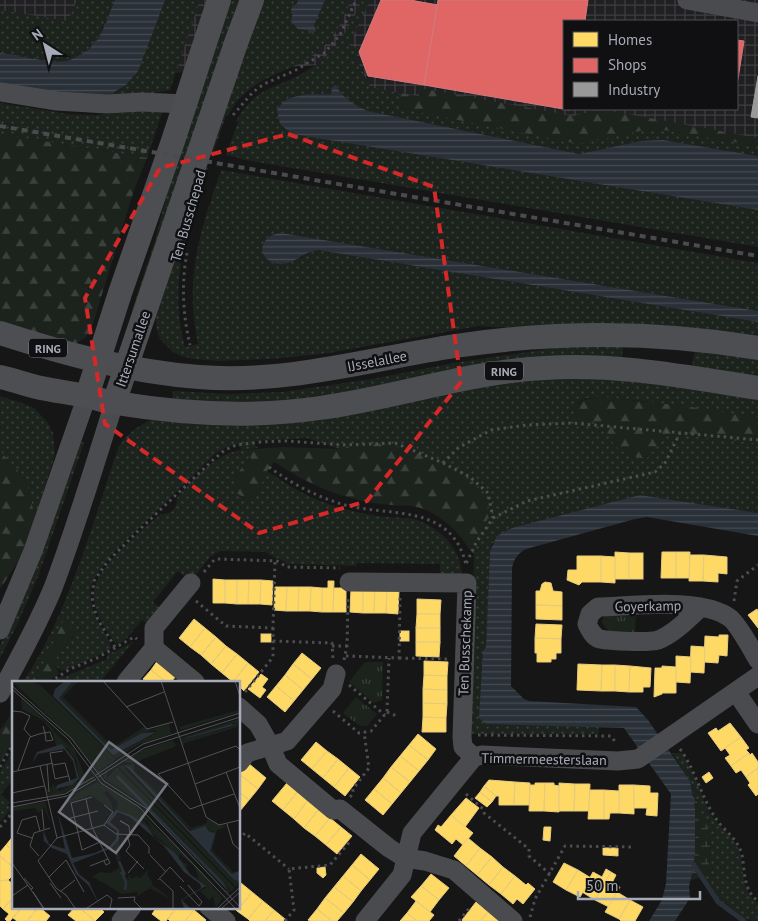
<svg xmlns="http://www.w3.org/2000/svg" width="758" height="921" font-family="'PT Sans',sans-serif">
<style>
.industrial{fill:url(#industrial-grid);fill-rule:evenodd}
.grass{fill:url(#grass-dots)}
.forest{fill:url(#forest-firs)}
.wetland{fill:url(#wetland-marsh)}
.park{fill:url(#park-tufts)}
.water{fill:url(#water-rules)}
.homes{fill:#ffd966;stroke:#e5cb7e}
.shops{fill:#e06666;stroke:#cf7b7e}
.industry{fill:#999;stroke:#9d9ea2}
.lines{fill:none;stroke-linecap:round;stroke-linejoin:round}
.stream{stroke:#293038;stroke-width:5}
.path{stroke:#4c4d51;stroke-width:3;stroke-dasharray:2.5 4;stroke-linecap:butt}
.minor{stroke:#4a4b4f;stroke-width:19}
.major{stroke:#4c4e51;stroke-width:24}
.rail{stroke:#4a4b4e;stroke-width:4;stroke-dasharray:6 5;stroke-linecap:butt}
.marked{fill:none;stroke:#d62828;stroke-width:4;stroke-dasharray:10 6;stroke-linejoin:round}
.labels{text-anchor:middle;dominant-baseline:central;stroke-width:5;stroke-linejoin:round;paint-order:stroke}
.shield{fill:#101012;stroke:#7a7c86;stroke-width:1}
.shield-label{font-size:12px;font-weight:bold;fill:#a7abb7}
.street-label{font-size:14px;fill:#a7abb7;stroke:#101012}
.inset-river{fill:none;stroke:#293038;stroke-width:2.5}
.inset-road{fill:none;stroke:#505256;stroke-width:1}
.view{fill:#74777f;fill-opacity:0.15;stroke:#74777f;stroke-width:2.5}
.inset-edge{fill:none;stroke:#a7abb7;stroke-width:2.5}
</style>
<defs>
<pattern id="industrial-grid" width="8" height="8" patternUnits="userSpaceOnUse" patternTransform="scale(1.25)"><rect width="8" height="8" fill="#202022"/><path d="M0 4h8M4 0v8" fill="none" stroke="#3e3e40"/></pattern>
<pattern id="grass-dots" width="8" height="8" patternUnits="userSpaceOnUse" patternTransform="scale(1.25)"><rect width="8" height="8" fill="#1c231d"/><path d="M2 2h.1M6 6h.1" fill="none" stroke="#3a403c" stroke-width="1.8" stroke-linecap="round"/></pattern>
<pattern id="forest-firs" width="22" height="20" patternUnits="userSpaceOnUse" patternTransform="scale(1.25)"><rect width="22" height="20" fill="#1c231d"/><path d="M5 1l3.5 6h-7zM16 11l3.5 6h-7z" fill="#3a403c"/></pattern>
<pattern id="wetland-marsh" width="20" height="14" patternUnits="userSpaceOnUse" patternTransform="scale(1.25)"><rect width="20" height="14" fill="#1c231d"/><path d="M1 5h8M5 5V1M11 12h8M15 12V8" fill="none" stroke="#3a403c"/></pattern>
<pattern id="park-tufts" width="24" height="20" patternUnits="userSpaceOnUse" patternTransform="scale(1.25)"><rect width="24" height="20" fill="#1c231d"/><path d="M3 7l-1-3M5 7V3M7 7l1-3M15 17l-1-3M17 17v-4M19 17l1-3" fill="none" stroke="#3a403c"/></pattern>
<pattern id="water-rules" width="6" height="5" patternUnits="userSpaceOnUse" patternTransform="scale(1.25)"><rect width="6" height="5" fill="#293038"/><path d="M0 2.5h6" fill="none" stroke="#454b53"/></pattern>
</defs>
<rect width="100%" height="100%" fill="#161616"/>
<path class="industrial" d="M0,0H758V140L364,93L339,64L84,78L0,68ZM564,21H737V109H564Z"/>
<g class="grass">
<path d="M77,0H115C104,28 96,53 64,62L0,53V10L68,21Z"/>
<polygon points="165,0 200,0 170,90 148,94 109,95 126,85 138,71"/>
<polygon points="227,0 243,0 137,311 132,310 156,237 178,150"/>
<path d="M262,0H298L295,6L293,5L291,10L293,12L303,30L308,29L310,33L316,31L313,25L325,0H351C345,14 339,29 329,41C299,76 250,70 228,116H226L213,153L209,152Z"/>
<path d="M362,0H370L349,45L359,49L356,58L370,87L399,93L403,109L431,114L640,131L664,130L758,146V156L663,140L641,141L579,154L368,111C355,105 343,99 336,85L333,94L294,96L280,105L293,134L758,210V247L240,159V158L226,155L238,122L236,121C257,84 279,89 310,69C336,52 349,28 362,0Z"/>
<polygon points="0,103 69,114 94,115 163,110 147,158 0,134"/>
<path d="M203,167L208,168C187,232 168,279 185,347L198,344C184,278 200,231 221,170L758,263V311L281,233C266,235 256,247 268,259L301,258L313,250H318L758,322V339L479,326L329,353L270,359L218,361L194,359L181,356L173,352L160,339L157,330L155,313Z"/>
<polygon points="587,343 623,343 622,359 300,401 172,402 173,391 229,394 284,392 377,378 454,363"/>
<polygon points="695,348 758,357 758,379 692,367"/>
<path d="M610,377L758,398V418L643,401L601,397L588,398L578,402L597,421L604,424C611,446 623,455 646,459L667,434L758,443V513L640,495L492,543L490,551L486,647L483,651L486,724L599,727V734H470L474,554L469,549L484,527L487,520L450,467L407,449H340L307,438L252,441L258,448L243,450L251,457C240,468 232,478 236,493L243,498L255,499L267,471C289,486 312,500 338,507C354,512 370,515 386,517C396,518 407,517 417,520C441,528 462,550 462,576H440V564L357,563L356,566L287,564C279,557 273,558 266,552L220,551L210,557L191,581L178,571L153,602L162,610L150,626L142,620L128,637L119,644L115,643C106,629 95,614 94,597C91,570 142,530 161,514C172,514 177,509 177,498C191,481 219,451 242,450L237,444L227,447L215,454L111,555L93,580L90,590L92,608L110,644L111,648L95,657L62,671L54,665L56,658L73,637L67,622V615L44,662L31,682H23C69,614 92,523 119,446C128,433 137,426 152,420L511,380Z"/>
<polygon points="0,396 22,403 34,408 48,423 53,433 55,455 35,517 26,480 0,451"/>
<polygon points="78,440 84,443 39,574 17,625 0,658 0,645 4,637"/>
<polygon points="133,642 100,682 53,682 62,676 64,677 107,659 107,655"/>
<polygon points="14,747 14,778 1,794 10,802 8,805 11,809 0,822 0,771 8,759"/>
<path d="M672,753H682C688,764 694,774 698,785C702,794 705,805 710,813C719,828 736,837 740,854C744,873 741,890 758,903V921C734,921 713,898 702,878L709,876L710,833L692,790L690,781Z"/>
</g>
<g class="forest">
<polygon points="420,88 573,116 593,111 606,110 758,138 758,146 664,130 640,131 579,144 403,109 399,93 419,96"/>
<polygon points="0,134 147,158 134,190 91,330 86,337 72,346 0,324"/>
<path d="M601,397L685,406L758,418V443L668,434L646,459C622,455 611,447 604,424L573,419L574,407C582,399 590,398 601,397Z"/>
<path d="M382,443C412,450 499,476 487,520C484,530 475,540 469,549C457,529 436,510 412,506C405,505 399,506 392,505C378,504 364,502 351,498C323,491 298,477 274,462L267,471L255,499L249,500L236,493C232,478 240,468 251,458L243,450L282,447L340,449Z"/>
<polygon points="0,451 26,480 35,517 21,557 0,589"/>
<path d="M67,613V622L75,630C72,644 57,651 54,665L59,673L48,682H31L44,662Z"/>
<polygon points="14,710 14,738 0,763 0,730"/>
</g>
<path class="wetland" d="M692,790L710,833L709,876L691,880C697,851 696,819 692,790Z"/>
<g class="park">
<path d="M636,611L635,633C621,632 607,636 602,621L606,613Z"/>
<polygon points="365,662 383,662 382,700 374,703 349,682"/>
<polygon points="356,697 377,714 367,726 360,726 343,713"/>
</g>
<g class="water">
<path d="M115,0H165L138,71L126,85L109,95L72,96L0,85V53C17,55 51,64 66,61C76,59 89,50 95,43C105,30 109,14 115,0Z"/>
<polygon points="298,0 325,0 314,25 316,31 309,34 308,30 298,29 291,21 293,12 291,10 293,5 296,6"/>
<path d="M336,85C343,99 355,105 368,111L579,154L641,141L663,140L758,156V210L292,134L280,124L277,110C287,91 314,95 333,94L331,88Z"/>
<path d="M281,233L758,311V322L318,250C305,251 296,263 282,264C257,264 255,236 281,233Z"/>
<path d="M640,495L758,513V536L647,517L635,519L526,549C518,553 514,559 512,568L511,686L524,699L529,701L636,707L648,720L690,781L695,809V852L693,870L689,886L690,898L675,921H649L662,900L666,883L671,794L624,728L486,724L479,718L483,651L486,647L490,551L497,536L512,528Z"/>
</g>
<g class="homes">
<polygon points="615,552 629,553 629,579 615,579"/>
<polygon points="662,552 676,552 676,578 661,578"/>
<polygon points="676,552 690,552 689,578 676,578"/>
<rect x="629" y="553" width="14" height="26"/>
<polygon points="690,555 704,555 703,581 689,581"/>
<polygon points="704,555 727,557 727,574 718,573 718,582 703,581"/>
<polygon points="577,556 601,556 601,582 582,582 579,585 567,580 568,570 577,570"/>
<polygon points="601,556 615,557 615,583 601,582"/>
<polygon points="213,579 225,580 225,603 213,603"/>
<polygon points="225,580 237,580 237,604 225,603"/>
<polygon points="237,580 249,580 248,604 237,604"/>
<polygon points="249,580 261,580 260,604 248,604"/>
<polygon points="261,580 273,581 272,605 260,604"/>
<polygon points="328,581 334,581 333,612 322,612 322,588 328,588"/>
<polygon points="545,582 551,583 553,591 562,592 562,606 536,605 536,591 540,591 542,584"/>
<polygon points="275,587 287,587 286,611 274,610"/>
<polygon points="287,587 299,587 298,611 286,611"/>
<polygon points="299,587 311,587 310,611 298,611"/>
<polygon points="311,587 322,588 322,612 310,611"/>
<polygon points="334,588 346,588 346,612 333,612"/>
<polygon points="351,589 363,589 363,613 350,612"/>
<polygon points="363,589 375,589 374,613 363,613"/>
<polygon points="375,589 387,589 386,613 374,613"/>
<polygon points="387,589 399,590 398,614 386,613"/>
<polygon points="417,599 441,600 440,614 417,614"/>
<polygon points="536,605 562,606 562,620 536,619"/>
<polygon points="757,609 758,611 758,628 748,615"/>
<polygon points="417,614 440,614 440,628 416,628"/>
<polygon points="194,619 205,628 190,647 179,638"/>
<polygon points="536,624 562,625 561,639 535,638"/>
<polygon points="205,628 216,637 201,655 190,647"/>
<rect x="416" y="628" width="24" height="14"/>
<rect x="400" y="631" width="9" height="10"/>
<rect x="261" y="634" width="10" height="8"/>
<polygon points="719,635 728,635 727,656 719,655 718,663 704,662 705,636 719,637"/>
<polygon points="216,637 226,646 211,664 201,655"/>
<polygon points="535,638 561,639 561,653 556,653 556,659 551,659 551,662 537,662 537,653 535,653"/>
<polygon points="416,642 440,642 439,657 416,656"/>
<polygon points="226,646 237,654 222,673 211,664"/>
<polygon points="691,646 705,647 704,673 690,672"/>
<polygon points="302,653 321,668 312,679 293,664"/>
<polygon points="237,654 248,663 233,682 222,673"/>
<polygon points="676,656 691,657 690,683 676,682"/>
<polygon points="158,660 177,675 171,682 166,682 151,670"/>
<polygon points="424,661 448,662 447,676 424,675"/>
<polygon points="248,663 259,672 244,691 239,686 239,682 233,682"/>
<polygon points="293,664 312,679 303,690 285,675"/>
<polygon points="578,664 602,665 601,691 577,690"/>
<polygon points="602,665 615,665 615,691 601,691"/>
<polygon points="615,665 630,666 629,692 615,691"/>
<polygon points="630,666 651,668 650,687 643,687 643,692 629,692"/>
<polygon points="662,666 676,667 676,693 662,693 662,694 654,697 655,668 662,668"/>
<polygon points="151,670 166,682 147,682 143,679"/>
<polygon points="261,674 268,679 262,687 266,690 260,698 248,689"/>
<polygon points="285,675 303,690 294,701 276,686"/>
<polygon points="424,675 447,676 447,690 423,689"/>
<polygon points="276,686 294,701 285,712 267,697"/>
<polygon points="423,689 447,690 447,704 423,703"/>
<polygon points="423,703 447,704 446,718 423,717"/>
<polygon points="423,717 446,718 446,732 422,732"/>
<polygon points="730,723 741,737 721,751 708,733 716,728 718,731"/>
<polygon points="418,734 436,749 428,760 409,745"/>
<polygon points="741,737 749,748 746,750 749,753 731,766 725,758 730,755 725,748"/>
<polygon points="316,742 327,751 312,769 301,760"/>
<polygon points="409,745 428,760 419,771 400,756"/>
<polygon points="327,751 338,759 323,778 312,769"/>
<polygon points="749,753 750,755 752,753 758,762 758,768 746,777 741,770 736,773 731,766"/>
<polygon points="400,756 419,771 410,782 391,767"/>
<polygon points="338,759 349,768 334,787 323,778"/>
<polygon points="248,763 266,778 258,789 239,774"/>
<polygon points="391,767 410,782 401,793 383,778"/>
<polygon points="349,768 360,777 345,796 334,787"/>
<polygon points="758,768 758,794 756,796 748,785 750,783 746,777"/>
<polygon points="709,772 713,778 706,783 702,777"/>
<polygon points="239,774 258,789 249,800 239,792"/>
<polygon points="383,778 401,793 392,804 374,789"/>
<polygon points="489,780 515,782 514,805 499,805 499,796 496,796 484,786"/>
<polygon points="515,782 530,783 529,805 514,805"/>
<polygon points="287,783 298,791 283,810 272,801"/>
<polygon points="535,783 545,783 544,811 529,811 530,785 535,785"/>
<polygon points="545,783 554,783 554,785 559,786 559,812 544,811"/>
<polygon points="559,783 575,784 574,811 559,811"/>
<polygon points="575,784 590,784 589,811 574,811"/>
<polygon points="619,785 634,785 634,814 619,813"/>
<polygon points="634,785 650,786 650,793 658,793 657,816 646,815 647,808 634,808"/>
<polygon points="484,786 496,796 492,802 480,792"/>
<polygon points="374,789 392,804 383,815 365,800"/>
<polygon points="590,790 604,790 604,819 588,819"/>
<polygon points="604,790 619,791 619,813 610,813 609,819 604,819"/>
<polygon points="298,791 308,800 294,819 283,810"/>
<polygon points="239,792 249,800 240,811 239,810"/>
<polygon points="480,792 492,802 487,807 475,798"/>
<polygon points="466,798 479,808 465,827 451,815"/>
<polygon points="308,800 319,809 304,828 294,819"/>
<polygon points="319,809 330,818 315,836 304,828"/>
<polygon points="451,815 473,833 463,845 456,839 452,844 435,830 438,825 441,827"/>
<polygon points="330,818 341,827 326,845 315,836"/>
<polygon points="341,827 352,836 337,854 326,845"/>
<polygon points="544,827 551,827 550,841 543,840"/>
<polygon points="14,835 14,851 6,845"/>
<polygon points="468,838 480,848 466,866 454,856"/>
<polygon points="6,845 14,851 14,868 0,856 0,852"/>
<polygon points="480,848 492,857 477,875 466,866"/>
<polygon points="603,848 618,848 618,856 603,855"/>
<polygon points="361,854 379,869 370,880 352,865"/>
<polygon points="0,856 14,868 14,874 8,880 0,881"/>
<polygon points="492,857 503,867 489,885 477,875"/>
<polygon points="564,863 578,870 566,890 553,882"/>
<polygon points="352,865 370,880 361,891 343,876"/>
<polygon points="325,867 326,875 323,878 317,873 317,868"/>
<polygon points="503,867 515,876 501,894 489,885"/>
<polygon points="606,869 611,872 595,900 582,892 593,872 602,877"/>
<polygon points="578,870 591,878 580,897 566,890"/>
<polygon points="611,872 616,875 612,883 620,887 609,907 595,900"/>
<polygon points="431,874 449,888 439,900 421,886"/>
<polygon points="343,876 361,891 353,902 334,887"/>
<polygon points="515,876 526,885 528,883 535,889 523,904 517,899 513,904 501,894"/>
<polygon points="8,880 14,885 14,897 3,909 0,906 0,881"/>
<polygon points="241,883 252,892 237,911 233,907 239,907 239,886"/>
<polygon points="421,886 439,900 430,912 411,897"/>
<polygon points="334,887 353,902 344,913 325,898"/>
<polygon points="252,892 263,901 248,919 237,911"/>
<polygon points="617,892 630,900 619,919 605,912"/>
<polygon points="14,897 14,907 22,907 10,921 7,921 5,919 9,914 3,909"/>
<polygon points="325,898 344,913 337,921 332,921 317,909"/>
<polygon points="630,900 643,907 635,921 621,921 619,919"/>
<polygon points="263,901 274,910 265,921 250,921 248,919"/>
<polygon points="416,901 434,915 429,921 417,921 407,913"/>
<polygon points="476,902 488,912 480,921 463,921 462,920"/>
<polygon points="22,907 39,907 27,921 17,921 13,918"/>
<polygon points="39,907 50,916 46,921 27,921"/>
<polygon points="75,907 79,907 95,921 76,921 68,915"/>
<polygon points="79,907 99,907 104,912 95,921"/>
<polygon points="157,907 177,907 166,921 161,921 152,914"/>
<polygon points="177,907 190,907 194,910 185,921 170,921 168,919"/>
<polygon points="317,909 332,921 310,921 308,920"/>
<polygon points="194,910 206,920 205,921 185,921"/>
<polygon points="274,910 285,919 283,921 265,921"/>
<polygon points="488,912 500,921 480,921"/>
<polygon points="407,913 417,921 400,921"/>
</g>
<g class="shops">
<polygon points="381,0 410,0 438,5 424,85 368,76 359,52"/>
<polygon points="438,0 588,0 585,21 564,21 564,109 570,109 569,110 424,85"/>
<polygon points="737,40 744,41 737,85"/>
</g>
<polygon class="industry" points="758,76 758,118 751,117"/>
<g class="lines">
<polyline class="stream" points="694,865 718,902 744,921"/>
<g class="path">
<polyline points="233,115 253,92 264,84 296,70 324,53 340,35 356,0"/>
<path d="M187,253C181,283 183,316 190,345"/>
<polyline points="443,463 458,448 491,430 527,425 572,423 758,440"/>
<path d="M269,467C292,484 317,497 345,505C390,517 452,503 466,565"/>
<polyline points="493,518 527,501 655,472 665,463 680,433"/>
<polyline points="204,572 214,560 219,559 277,561 287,567 340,568"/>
<polyline points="196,601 226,626 273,628 275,561"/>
<polyline points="734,601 737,581 758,565"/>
<polyline points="273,641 332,643 333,658"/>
<polyline points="332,646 347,646"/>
<polyline points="115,647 98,620 94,608 92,597 94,581 108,561 139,530 213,460 225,450 236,445 261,442 288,441 342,445 395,443 443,463 470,477 488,493 493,518 476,543 466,564"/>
<polyline points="346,656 399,658 400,598"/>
<polyline points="399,658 448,659"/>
<polyline points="344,660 347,646 348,599"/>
<polyline points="50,682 70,669 97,658 134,637 137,639"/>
<polyline points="349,685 385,715"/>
<polyline points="245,692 273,657 273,628"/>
<polyline points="333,711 359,733 371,731 387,712 389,658"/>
<polyline points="387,712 399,717"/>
<polyline points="478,735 611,736 617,744"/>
<path d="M680,749C697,772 702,802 720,824C729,834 739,842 742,855C745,871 743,890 758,901"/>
<polyline points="0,767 14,742"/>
<polyline points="466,794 483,809 484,813 529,849 529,856 550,874"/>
<polyline points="350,797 353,794 353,789 369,768 364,732"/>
<polyline points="0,827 14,811"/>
<polyline points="239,840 245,833 289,869"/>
<polyline points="530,917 535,899 565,846 635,847"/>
<polyline points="285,921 294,910 289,869 330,865 351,840"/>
<polyline points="459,921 471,906"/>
</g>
<g class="minor">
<polyline points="687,0 758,13"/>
<polyline points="0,92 57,101 107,104 142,102 185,104"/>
<polyline points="349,582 467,583 462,737 463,747 474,757"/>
<path d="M701,607C689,618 674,634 658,640C649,643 609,641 600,639C593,637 590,630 587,624L590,614L598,607C633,606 702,597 730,618C738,624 752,650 758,660"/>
<polyline points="0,630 33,551 87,396"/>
<polyline points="154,648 154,628 191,583"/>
<polyline points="154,648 195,682"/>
<polyline points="126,682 154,648"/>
<polyline points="736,692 758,724"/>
<path d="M0,693C19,659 38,624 53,588C76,527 95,465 114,403"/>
<polyline points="239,707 258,724 271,747 278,764 333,810 340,809 389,848 405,858 425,861 454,870 513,921"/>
<polyline points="239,763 247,753 287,741 332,689 336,674"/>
<polyline points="209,907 226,921"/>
<polyline points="121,921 132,907"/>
<polyline points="365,921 402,875 412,833 474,757 482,755 618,761 638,759 758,676"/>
</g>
<g class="major">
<path d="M0,333C65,354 131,372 199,377C286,384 370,359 455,346C556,331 657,331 758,348"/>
<path d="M0,377C14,380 27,385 41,388C56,391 71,393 86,396C96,398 106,402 116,403C183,414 252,418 320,408C395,398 467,372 544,368C616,363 687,377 758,388"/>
<polyline points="87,396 120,293 173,141 219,0"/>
<polyline points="114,403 236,43 252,0"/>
</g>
<polyline class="rail" points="0,126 758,256"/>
</g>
<path class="marked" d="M288,134L434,187L461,382L367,501L259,533L105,424L85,298L160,168Z"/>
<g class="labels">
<g class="shield">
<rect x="29" y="338.5" width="38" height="19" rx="4"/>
<rect x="485" y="361.5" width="38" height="19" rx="4"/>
</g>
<g class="shield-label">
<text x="48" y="348">RING</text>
<text x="504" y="371">RING</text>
</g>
<g class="street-label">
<text transform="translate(188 216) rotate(-74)">Ten Busschepad</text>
<text transform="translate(133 349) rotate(-71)">Ittersumallee</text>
<text transform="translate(377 361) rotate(-11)">IJsselallee</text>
<text transform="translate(648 606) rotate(-1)">Goyerkamp</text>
<text transform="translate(465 643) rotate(-88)">Ten Busschekamp</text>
<text transform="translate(544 759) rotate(1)">Timmermeesterslaan</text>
</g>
</g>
<g transform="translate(12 681)">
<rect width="228" height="228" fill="#161616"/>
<path d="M19,0L28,4L104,78L100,81ZM61,0H66L51,16L101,66L132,46L138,49L157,43L159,53L127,63L105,77L101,74L145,52L144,49L130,52L100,70L47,17ZM227,29V31L169,49L167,46ZM227,38L225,46L170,63L169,57ZM222,42L223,45L172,58L173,57ZM40,49L57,65L65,81L55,67H45ZM161,59L164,64L162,66L121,82L111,81L128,70ZM141,73L122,83V91L151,118L178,149L195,142V138L214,146L205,149L200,169L221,191L227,190L221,193L198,170L201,150L198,151L196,147L178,150L133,104L120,91L118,86L112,87L222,199L227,200L224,206L106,85L121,83ZM105,86L223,207L220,210L215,212L132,124L91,97L92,93L96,91L94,98ZM105,94L160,148L218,209L214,210ZM85,101L118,119L190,192L210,217L204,227L201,215L197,219L188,210L194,207L183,194L187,197L182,185L168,173L167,178L177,185L173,186L155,165L119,134L104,129L94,142L102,149L93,142L105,127L106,121L95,110L89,113L92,111L100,123L101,130L79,114L50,124L68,112L58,116L42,120L63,113ZM118,124L127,129L156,158L151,160L146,155ZM107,155V165L105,170L109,177L106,180L117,201L116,193L120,198L124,195L129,197L137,187L135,193L141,203L138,207L141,204L160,219L138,207L124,216L126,211L110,213L81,196L78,192L81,195L88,191L98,192L107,187L102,168Z" fill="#1c231d" fill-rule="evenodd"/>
<path d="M0,0H19L100,81L86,91L63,61ZM9,16L62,68L73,95L72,102L57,110L49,113L38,115L36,114L33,104L38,112L39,104L41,114L40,102L47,110L67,100L64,78L56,63L42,49L40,51L32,40L10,28ZM122,90L137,103L179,147L195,142L179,149ZM33,121L39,143L32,126L27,132L23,127L0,130V126ZM120,123L156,159L153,161L144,155L136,141L120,130Z" fill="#1c231d"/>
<path d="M53,0H61L47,17L99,69L130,52L145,51L101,74L41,15L43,8ZM219,43L224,44L172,58L173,57ZM50,63L62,78L67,98L60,104L44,108L45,104L65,97L61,80L52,68L26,73L20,83L25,71ZM113,84L118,86L178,150L193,145L198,151L203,152L198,170L220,193L227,190V200L222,199ZM106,94L211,201L217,211L104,96ZM104,129L119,134L134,145L143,157L163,172L178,193L194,205L170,219L178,227H172L169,219L189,207L188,203L172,191L152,165L118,136L106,131L98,141L107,149V158L100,167L61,182L67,193L77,201L89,227L77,205L64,193L55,173L40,167L32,160L31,149L37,163L53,168L46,133L60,177L83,172L98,165L104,158L105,150L94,142Z" fill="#293038"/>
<path class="inset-river" d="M107,180L113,194M109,191L114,201L113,209"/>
<path class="inset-road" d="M91,0L135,48L161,41M149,0L194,136L207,144L228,139M223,0L228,15M0,5L59,57L92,100L135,128L228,226M0,8L56,58L89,102L127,126L223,227M114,26L152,11M0,33L1,30L10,31L18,35L12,48L19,56M51,70L38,72L43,98L56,95M35,83L37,111M41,84L53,82L58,100M28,85L45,157M6,89L18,56L27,53L31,52H33L37,51H38L41,59L35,60H34L33,52L31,45M0,91L41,82M214,91L228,127M84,94L131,63L228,32M86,96L132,67L228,36M183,103L228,86M0,112L32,105M222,113L178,128L146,93L224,65L228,69M80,116L59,122L70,169L88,161M74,118L80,146L96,178M0,122L53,113L82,96M0,126L55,115L84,98M30,128L32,148M55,138L86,130M215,143L221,163L228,169M92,144L104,153L126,154L137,166V173M92,144L101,131L92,124M117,145L108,140H109L117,145L118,154M115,154L118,164L114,170L132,188M20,157L5,152L10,139L24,135L28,150M45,157L26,180L44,207L54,214L63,227M45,157L92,144M138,174L154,191M27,175L18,165L22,152L38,147M0,182L32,227M78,185L96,178L98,182L94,184L92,180M116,192L126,180M37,196L54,179L72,211M12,197L21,207L19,208M148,198L161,210V227M146,199L158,186L172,201M38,202L49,217M168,205L187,225L190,221L176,204M49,210L63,199M21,211L31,227M21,211L30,225M0,215L16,204M106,217L123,216L122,220L129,227M75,227L95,214L100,218L98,227M206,227L228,206M210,227L228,211"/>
<path class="view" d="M97,61L155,103L104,172L47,131Z"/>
<rect width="228" height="228" class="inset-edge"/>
</g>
<rect x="563" y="20" width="175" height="90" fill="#101012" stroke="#4c4e54"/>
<rect x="573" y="32" width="25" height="15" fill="#ffd966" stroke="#4c4e54"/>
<text x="608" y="45" font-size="15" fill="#a7abb7">Homes</text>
<rect x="573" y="58" width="25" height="15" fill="#e06666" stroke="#4c4e54"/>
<text x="608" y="70" font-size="15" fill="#a7abb7">Shops</text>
<rect x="573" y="82" width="25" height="15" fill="#999999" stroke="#4c4e54"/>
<text x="608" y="95" font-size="15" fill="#a7abb7">Industry</text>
<g transform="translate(45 45) rotate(324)" stroke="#101012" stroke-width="4" paint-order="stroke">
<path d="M0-4L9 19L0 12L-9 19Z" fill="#a7abb7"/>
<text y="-8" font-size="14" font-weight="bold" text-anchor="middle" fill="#a7abb7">N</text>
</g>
<path d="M578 891v8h122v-8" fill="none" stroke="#a7abb7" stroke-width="2.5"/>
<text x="586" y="891" font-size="15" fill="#a7abb7" stroke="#101012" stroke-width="4" paint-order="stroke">50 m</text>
</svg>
